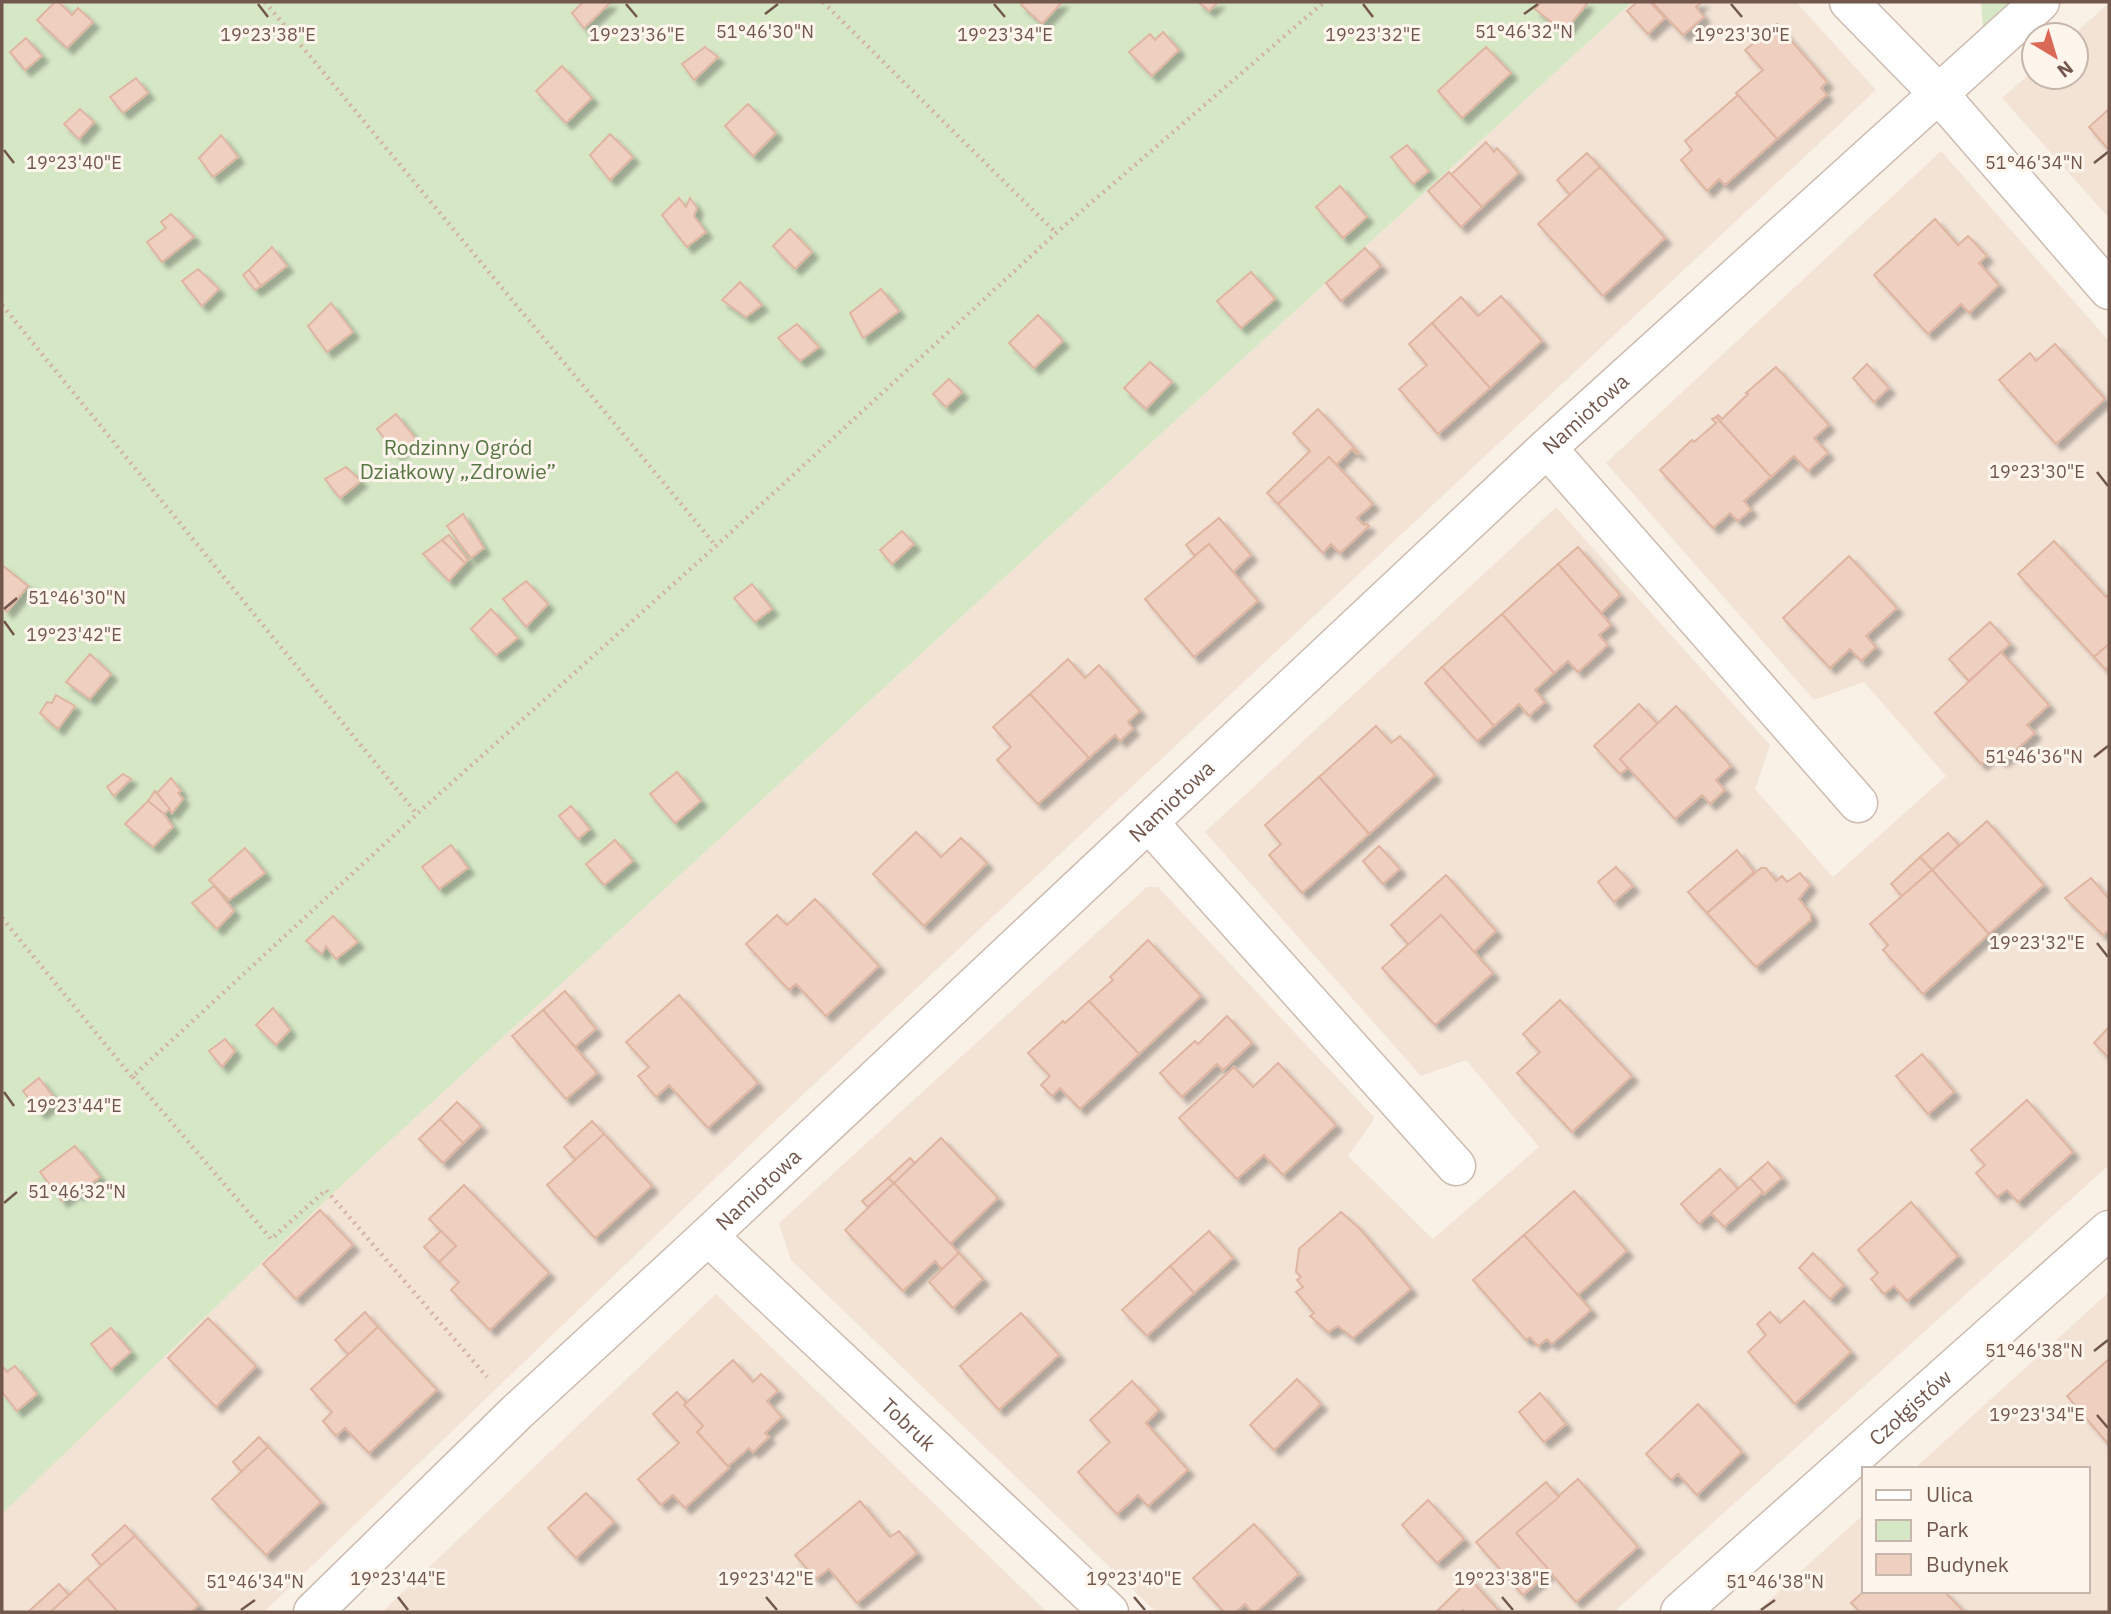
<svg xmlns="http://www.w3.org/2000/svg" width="2111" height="1614" font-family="'IBM Plex Sans',sans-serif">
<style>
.residential{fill:#f2e3d5}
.green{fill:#d6e7c6}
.building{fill:#eecfc0;stroke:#dfb5a2;stroke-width:2;filter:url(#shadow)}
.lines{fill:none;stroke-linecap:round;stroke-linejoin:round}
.minor-casing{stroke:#cdbbb0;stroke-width:41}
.path{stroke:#d2b2a3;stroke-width:4.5;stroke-dasharray:2 5;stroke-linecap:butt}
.minor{stroke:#fff;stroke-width:38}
.ticks{fill:none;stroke:#72574d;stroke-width:2.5}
.labels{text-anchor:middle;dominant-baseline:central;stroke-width:6;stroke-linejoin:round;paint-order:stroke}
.street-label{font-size:21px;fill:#72574d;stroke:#fef5ec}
.park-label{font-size:21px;fill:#587746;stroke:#fef5ec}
.ticks-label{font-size:18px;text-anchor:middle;fill:#72574d;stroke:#fef5ec;stroke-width:6;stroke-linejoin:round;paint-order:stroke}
</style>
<defs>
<filter id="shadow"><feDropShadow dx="6" dy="6" stdDeviation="2" flood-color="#0004"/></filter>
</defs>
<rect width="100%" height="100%" fill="#faf1e6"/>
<g class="residential">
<polygon points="1632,2 1796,2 1876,90 778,1118 264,1612 2,1612 2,1513 331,1195"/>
<polygon points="2109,3 2109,218 2002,98 2034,70 2034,77 2076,77 2076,35 2073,35"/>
<polygon points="1941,151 2109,341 2109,1165 1614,1612 1156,1612 791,1260 779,1223 1147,887 1158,887 1375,1118 1348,1156 1433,1239 1539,1147 1466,1060 1421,1076 1205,832 1556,507 1770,745 1755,789 1833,877 1946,776 1864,682 1814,700 1606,463"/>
<polygon points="2109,1292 2109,1612 1756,1612 1864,1514 1864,1591 2088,1591 2088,1469 1914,1469"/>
<polygon points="716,1294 1047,1612 382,1612"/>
</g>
<g class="green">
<polygon points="2,2 1632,2 331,1195 2,1514"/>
<polygon points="1981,2 2010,2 1983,27"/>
</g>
<g class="building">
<polygon points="55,2 59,2 72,15 78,8 93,22 67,48 37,20"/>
<polygon points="583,2 609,2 610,3 584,28 572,13"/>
<polygon points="1024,2 1062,2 1042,24 1021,5"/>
<polygon points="1198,2 1218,2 1209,11"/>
<polygon points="1541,2 1584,2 1587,4 1564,32 1535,9"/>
<polygon points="1637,2 1650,2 1665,18 1648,34 1627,11"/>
<polygon points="1652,2 1702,2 1696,7 1704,17 1683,35"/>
<polygon points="1777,24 1827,82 1821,88 1827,95 1777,139 1736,93 1763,70 1745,50"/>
<polygon points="1163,32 1179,50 1152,76 1129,52 1150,34 1155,40"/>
<polygon points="26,38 42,56 25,70 10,52"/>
<polygon points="705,47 718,57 694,80 682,64"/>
<polygon points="1486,47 1511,73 1462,118 1438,91"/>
<polygon points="562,66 592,98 566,123 536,91"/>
<polygon points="136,78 148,93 123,113 110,97"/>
<polygon points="1738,95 1777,139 1725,185 1719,179 1707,191 1681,160 1692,150 1685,141"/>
<polygon points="748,104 776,133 753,156 725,126"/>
<polygon points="80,109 94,122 79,139 64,124"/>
<polygon points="2109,109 2109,150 2089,127"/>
<polygon points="610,134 633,157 610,180 590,155"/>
<polygon points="221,135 238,157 213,177 199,158"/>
<polygon points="1486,142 1494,152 1497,148 1519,173 1482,207 1451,175"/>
<polygon points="1407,145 1429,171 1413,184 1391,157"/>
<polygon points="1587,153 1600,167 1570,195 1557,180"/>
<polygon points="1600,167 1665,238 1603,296 1538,224"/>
<polygon points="1449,172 1482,207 1461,227 1428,191"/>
<polygon points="1340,186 1367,217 1343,238 1316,207"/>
<polygon points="679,198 686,207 690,198 697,208 694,216 706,232 687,247 662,215"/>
<polygon points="171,214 194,237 162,262 147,242 166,228 161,222"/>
<polygon points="1935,219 1958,245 1968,236 1987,256 1979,263 1999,285 1969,313 1961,304 1928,334 1874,275"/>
<polygon points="790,229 812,252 795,269 773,246"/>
<polygon points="272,247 287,266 261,286 249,270"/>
<polygon points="1365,248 1381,266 1341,301 1326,283"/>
<polygon points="198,269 219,289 202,306 182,281"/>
<polygon points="249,270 261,286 255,290 243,275"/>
<polygon points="1251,272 1275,299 1241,328 1217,301"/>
<polygon points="740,282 762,305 746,317 722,300"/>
<polygon points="881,289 899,311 863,338 850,313"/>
<polygon points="1501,296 1542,341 1490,388 1432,323 1461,297 1478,316"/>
<polygon points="331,303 353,332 327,352 308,326"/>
<polygon points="1038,315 1063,341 1034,368 1009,343"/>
<polygon points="1432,323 1490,388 1438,434 1399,389 1427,365 1409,344"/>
<polygon points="797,324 819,347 800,361 778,338"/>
<polygon points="2055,344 2105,399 2056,444 1999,380 2030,353 2036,361"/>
<polygon points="1150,362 1172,382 1146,409 1124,388"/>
<polygon points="1867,364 1889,388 1874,402 1853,378"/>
<polygon points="1776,367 1829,425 1814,438 1828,453 1808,471 1794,456 1771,477 1716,417 1718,415 1722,419 1748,394 1746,393"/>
<polygon points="949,379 962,392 946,407 933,394"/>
<polygon points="1318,409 1359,453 1357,454 1352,449 1336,465 1329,457 1278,504 1267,493 1310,451 1293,433"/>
<polygon points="396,414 416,439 396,454 377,429"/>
<polygon points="1716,417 1771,477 1744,501 1751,510 1738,521 1730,513 1713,528 1660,470 1692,440 1694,442 1716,423 1712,419"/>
<polygon points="1329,457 1373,504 1357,518 1364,525 1366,523 1369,526 1340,553 1331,544 1323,553 1278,504"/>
<polygon points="346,467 361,481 340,498 325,479"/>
<polygon points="463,514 484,548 471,558 447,526"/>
<polygon points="1219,518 1251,555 1233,572 1209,544 1195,556 1186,545"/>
<polygon points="902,531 914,544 892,564 880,550"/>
<polygon points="449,535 468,560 465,563 442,540"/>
<polygon points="442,540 465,563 449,581 423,554"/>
<polygon points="2054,541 2106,597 2109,594 2109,644 2094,657 2018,574"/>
<polygon points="1209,544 1258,601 1194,657 1145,599"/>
<polygon points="1578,547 1620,595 1601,613 1558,564"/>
<polygon points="1849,556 1897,608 1866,636 1876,647 1861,661 1850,649 1830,668 1783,618"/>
<polygon points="1558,564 1611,625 1599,635 1608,645 1578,672 1568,661 1554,673 1502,614"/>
<polygon points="2,565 28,586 7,612 2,606"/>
<polygon points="526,581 548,604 526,627 503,599"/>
<polygon points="752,584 772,609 755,622 734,598"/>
<polygon points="491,609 518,638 496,655 471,629"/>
<polygon points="1502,614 1554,673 1535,690 1545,702 1529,716 1519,704 1494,726 1442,667"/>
<polygon points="1990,622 2010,644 1969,681 1949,659"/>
<polygon points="2109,644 2109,667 2106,670 2094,657"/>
<polygon points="2001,652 2049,705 2027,725 2035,733 2014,752 2001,761 1994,753 1981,764 1935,713"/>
<polygon points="90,654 111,674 90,699 66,682"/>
<polygon points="1068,659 1085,678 1099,665 1140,711 1128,722 1133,729 1120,741 1115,735 1089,758 1030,694"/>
<polygon points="1442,667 1494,726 1477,741 1425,683"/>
<polygon points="1030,694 1089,758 1038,804 997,760 1011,747 993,727"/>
<polygon points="56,695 75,706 58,729 40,713 47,702 52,703"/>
<polygon points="1639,704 1658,724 1620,759 1628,768 1620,774 1594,746"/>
<polygon points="1676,706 1731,766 1716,780 1725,790 1710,804 1702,795 1675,819 1620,759"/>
<polygon points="1376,726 1391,743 1400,736 1435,775 1369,834 1319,777"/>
<polygon points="677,772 701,801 675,823 650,794"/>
<polygon points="123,774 131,779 114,796 107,787"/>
<polygon points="1319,777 1369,834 1302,893 1269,855 1281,844 1265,825"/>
<polygon points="171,778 181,791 178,793 183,799 172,813 157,793"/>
<polygon points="155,791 170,809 164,814 148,801"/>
<polygon points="148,801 164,814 173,827 153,847 125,824"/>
<polygon points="571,806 590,829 578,839 559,816"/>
<polygon points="1987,821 2044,885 1989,934 1932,870"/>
<polygon points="916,832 941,857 961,838 987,863 924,926 873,874"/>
<polygon points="1948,833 1959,845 1932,870 1920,857"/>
<polygon points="615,840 633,861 604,885 586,864"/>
<polygon points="451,845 468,868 439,889 422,867"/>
<polygon points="1379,846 1400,869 1383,884 1363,861"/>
<polygon points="245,848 265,873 229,900 209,880"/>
<polygon points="1737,850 1754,872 1707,913 1688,892"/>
<polygon points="1920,857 1932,870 1902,896 1891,884"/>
<polygon points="1616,867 1633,886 1614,902 1598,882"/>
<polygon points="1761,868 1766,868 1776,881 1782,876 1787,882 1800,873 1810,885 1799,899 1811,914 1811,920 1756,967 1707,913"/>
<polygon points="1932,870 1989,934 1923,994 1883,950 1888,945 1870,924"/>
<polygon points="1446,875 1496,931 1474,952 1441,915 1409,945 1391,925"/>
<polygon points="2091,878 2109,899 2109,930 2103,935 2065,898"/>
<polygon points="214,886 234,911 217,929 192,903"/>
<polygon points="815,899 879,966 826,1016 796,984 789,990 746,944 777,915 787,925"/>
<polygon points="1441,915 1493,973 1435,1025 1382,968"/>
<polygon points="333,916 358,942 336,959 326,946 322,954 306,941"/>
<polygon points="1148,940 1201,996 1139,1054 1089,1001 1113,980 1110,977"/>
<polygon points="565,991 596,1029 575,1047 543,1010"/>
<polygon points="679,995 758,1083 708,1128 669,1085 656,1097 638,1076 649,1067 626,1042"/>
<polygon points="1560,1000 1632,1076 1572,1132 1517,1073 1540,1052 1523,1034"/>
<polygon points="1089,1001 1139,1054 1080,1109 1060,1088 1052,1096 1041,1085 1050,1076 1028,1053 1063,1021 1065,1023"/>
<polygon points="273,1008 290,1030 276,1045 256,1025"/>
<polygon points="543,1010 597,1073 566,1099 512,1036"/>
<polygon points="1227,1016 1252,1043 1223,1070 1217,1064 1182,1097 1160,1073 1195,1041 1198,1044"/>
<polygon points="2109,1027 2109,1058 2094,1043"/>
<polygon points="225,1039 235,1051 222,1067 209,1051"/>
<polygon points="1922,1054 1954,1092 1928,1114 1896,1076"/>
<polygon points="1278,1063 1336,1125 1283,1175 1264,1155 1237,1179 1179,1118 1234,1067 1253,1087"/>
<polygon points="39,1078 56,1100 40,1113 23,1091"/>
<polygon points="2027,1100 2073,1152 2018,1202 2007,1190 1997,1197 1976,1173 1985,1165 1971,1150"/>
<polygon points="457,1102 481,1126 463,1143 440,1119"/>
<polygon points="440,1119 463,1143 443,1163 419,1139"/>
<polygon points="592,1121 604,1134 576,1160 564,1147"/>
<polygon points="604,1134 652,1186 595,1238 547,1185"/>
<polygon points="941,1138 998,1198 950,1244 894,1183"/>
<polygon points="75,1146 100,1177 78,1194 75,1191 62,1201 40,1172"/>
<polygon points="910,1158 915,1163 894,1183 888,1178"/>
<polygon points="1768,1162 1782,1178 1764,1194 1750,1178"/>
<polygon points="1720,1169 1738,1189 1699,1224 1681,1204"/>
<polygon points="888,1178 894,1183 868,1207 862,1201"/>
<polygon points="1750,1178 1763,1192 1724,1227 1711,1213"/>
<polygon points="894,1183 959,1253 942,1269 935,1261 903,1291 845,1230"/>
<polygon points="464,1185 549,1273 490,1330 451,1290 459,1282 439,1262 456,1246 429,1219"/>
<polygon points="1574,1191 1627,1251 1578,1295 1524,1235"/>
<polygon points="1911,1202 1958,1256 1907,1301 1894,1286 1884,1294 1871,1279 1878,1273 1858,1250"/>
<polygon points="320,1210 353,1245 296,1299 263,1264"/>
<polygon points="1341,1212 1359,1228 1411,1289 1353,1338 1338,1326 1328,1332 1310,1316 1314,1313 1296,1292 1303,1287 1297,1280 1301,1277 1296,1272 1299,1249"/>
<polygon points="441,1231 456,1246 439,1262 424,1247"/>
<polygon points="1209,1231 1233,1258 1194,1293 1170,1266"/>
<polygon points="1524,1235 1591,1310 1552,1344 1547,1339 1538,1346 1530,1337 1526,1340 1473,1280"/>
<polygon points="959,1253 983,1279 953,1308 929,1282"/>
<polygon points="1813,1253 1844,1285 1830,1299 1799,1268"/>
<polygon points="1170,1266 1194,1293 1147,1336 1122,1310"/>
<polygon points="1804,1301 1851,1352 1795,1404 1748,1352 1766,1335 1757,1324 1770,1312 1780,1323"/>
<polygon points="365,1312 378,1327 349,1355 335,1340"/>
<polygon points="1021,1313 1059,1355 999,1410 960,1366"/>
<polygon points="208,1318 256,1366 216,1407 168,1358"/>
<polygon points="378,1327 437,1390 369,1453 345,1428 336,1436 323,1421 332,1412 311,1389"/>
<polygon points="111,1328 131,1352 111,1369 91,1344"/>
<polygon points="2109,1359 2109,1445 2067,1396"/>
<polygon points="733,1360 753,1382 761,1374 778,1391 767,1401 782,1417 765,1433 769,1437 753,1452 749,1448 728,1466 697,1432 703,1426 684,1405"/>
<polygon points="2,1366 7,1372 15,1366 37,1394 17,1411 2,1392"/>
<polygon points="1297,1379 1321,1404 1274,1450 1250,1425"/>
<polygon points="1132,1381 1159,1410 1146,1423 1188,1470 1148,1506 1138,1495 1117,1514 1078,1472 1110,1442 1090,1420"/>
<polygon points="677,1392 686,1402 684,1405 703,1426 697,1432 729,1468 685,1508 673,1495 661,1505 638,1479 679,1443 653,1414"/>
<polygon points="1540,1393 1566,1424 1544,1442 1519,1412"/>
<polygon points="1698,1404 1742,1452 1697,1495 1678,1474 1671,1480 1646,1454"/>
<polygon points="259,1437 268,1447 242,1472 233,1462"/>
<polygon points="268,1447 321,1502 266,1555 212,1499"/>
<polygon points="1578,1479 1638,1547 1576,1602 1516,1533"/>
<polygon points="1546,1482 1559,1497 1516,1533 1550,1571 1523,1595 1476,1542"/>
<polygon points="586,1493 614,1522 576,1558 548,1528"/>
<polygon points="1428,1500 1464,1539 1437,1563 1402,1525"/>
<polygon points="860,1501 890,1537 899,1531 917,1553 857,1603 829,1569 816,1579 795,1555"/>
<polygon points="1254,1524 1299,1574 1256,1612 1252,1612 1245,1604 1236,1612 1224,1612 1193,1578"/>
<polygon points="125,1525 135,1536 102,1566 92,1555"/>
<polygon points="135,1536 199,1605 191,1612 118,1612 87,1578"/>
<polygon points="87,1578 118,1612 50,1612 69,1595"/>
<polygon points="1470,1579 1500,1612 1465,1612 1463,1610 1461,1612 1436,1612"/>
<polygon points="59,1584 69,1595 50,1612 28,1612"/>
<polygon points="1864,1591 1944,1591 1964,1612 1860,1612 1851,1603"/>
</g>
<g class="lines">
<defs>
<g id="minor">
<polyline points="1849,2 1938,93 2109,290"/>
<polyline points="1547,448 1858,803"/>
<polyline points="1149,823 1456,1166"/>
<path id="s1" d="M708,1236L1109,1612"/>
<path id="s2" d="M313,1612L517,1412L708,1236L1547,448L2040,2"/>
<path id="s3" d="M1680,1612L2109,1230"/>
</g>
</defs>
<use href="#minor" class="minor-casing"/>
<g class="path">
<polyline points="265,2 716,546"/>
<polyline points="823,2 1056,233"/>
<polyline points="2,305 417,814"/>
<polyline points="2,918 132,1077 417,814 716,546 1056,233 1324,2"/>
<polyline points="133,1077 271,1239 326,1190 487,1377"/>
</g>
<use href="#minor" class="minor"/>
</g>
<path class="ticks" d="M258,4L268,17M626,4L637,17M994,4L1005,17M1363,4L1373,17M1731,4L1742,17M765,14L778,4M1524,14L1538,4M4,150L14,163M2094,163L2108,152M2097,472L2108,486M4,609L17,598M4,621L14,635M2094,757L2108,746M2097,943L2108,957M4,1092L14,1106M4,1203L17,1192M2094,1351L2108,1340M2097,1415L2108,1428M398,1597L408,1610M766,1597L777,1610M1134,1597L1145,1610M1502,1597L1513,1610M241,1610L255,1600M1761,1610L1775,1600"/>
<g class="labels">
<g class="street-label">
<text stroke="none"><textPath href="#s2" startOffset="1748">Namiotowa</textPath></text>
<text stroke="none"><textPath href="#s2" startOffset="1181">Namiotowa</textPath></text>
<text stroke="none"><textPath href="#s2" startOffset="614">Namiotowa</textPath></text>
<text stroke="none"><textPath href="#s3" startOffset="308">Czołgistów</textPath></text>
<text stroke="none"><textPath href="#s1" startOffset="275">Tobruk</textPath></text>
</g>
<g class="park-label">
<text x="458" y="447">Rodzinny Ogród<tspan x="458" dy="24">Działkowy „Zdrowie”</tspan></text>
</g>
</g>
<g class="ticks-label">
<text x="765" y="38">51°46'30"N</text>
<text x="1524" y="38">51°46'32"N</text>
<text x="268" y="41">19°23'38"E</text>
<text x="637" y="41">19°23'36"E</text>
<text x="1005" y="41">19°23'34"E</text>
<text x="1373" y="41">19°23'32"E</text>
<text x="1742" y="41">19°23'30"E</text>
<text x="2034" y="169">51°46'34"N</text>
<text x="74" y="169">19°23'40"E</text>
<text x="2037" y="478">19°23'30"E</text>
<text x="77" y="604">51°46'30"N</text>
<text x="74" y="641">19°23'42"E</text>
<text x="2034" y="763">51°46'36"N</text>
<text x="2037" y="949">19°23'32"E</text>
<text x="74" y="1112">19°23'44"E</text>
<text x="77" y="1198">51°46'32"N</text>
<text x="2034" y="1357">51°46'38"N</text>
<text x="2037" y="1421">19°23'34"E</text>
<text x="398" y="1585">19°23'44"E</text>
<text x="766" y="1585">19°23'42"E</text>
<text x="1134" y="1585">19°23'40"E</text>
<text x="1502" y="1585">19°23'38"E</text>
<text x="255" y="1588">51°46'34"N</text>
<text x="1775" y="1588">51°46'38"N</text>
</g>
<rect width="2111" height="1614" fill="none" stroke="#72574d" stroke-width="7"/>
<rect x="1862" y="1467" width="228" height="126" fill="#fef5ec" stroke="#c6b6ac" stroke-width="2"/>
<rect x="1876" y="1490" width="35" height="10" fill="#ffffff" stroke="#c6b6ac" stroke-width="2"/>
<text x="1926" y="1502" font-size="21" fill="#72574d">Ulica</text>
<rect x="1876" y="1520" width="35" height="21" fill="#d6e7c6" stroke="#c6b6ac" stroke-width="2"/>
<text x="1926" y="1537" font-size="21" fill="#72574d">Park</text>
<rect x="1876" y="1554" width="35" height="21" fill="#eecfc0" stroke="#c6b6ac" stroke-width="2"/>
<text x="1926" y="1572" font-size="21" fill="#72574d">Budynek</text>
<g transform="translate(2055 56) rotate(142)"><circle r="33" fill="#fef5ec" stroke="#c6b6ac" stroke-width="2"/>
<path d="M0-5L12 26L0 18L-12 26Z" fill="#da6956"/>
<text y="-10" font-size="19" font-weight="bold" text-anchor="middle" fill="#72574d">N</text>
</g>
</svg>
